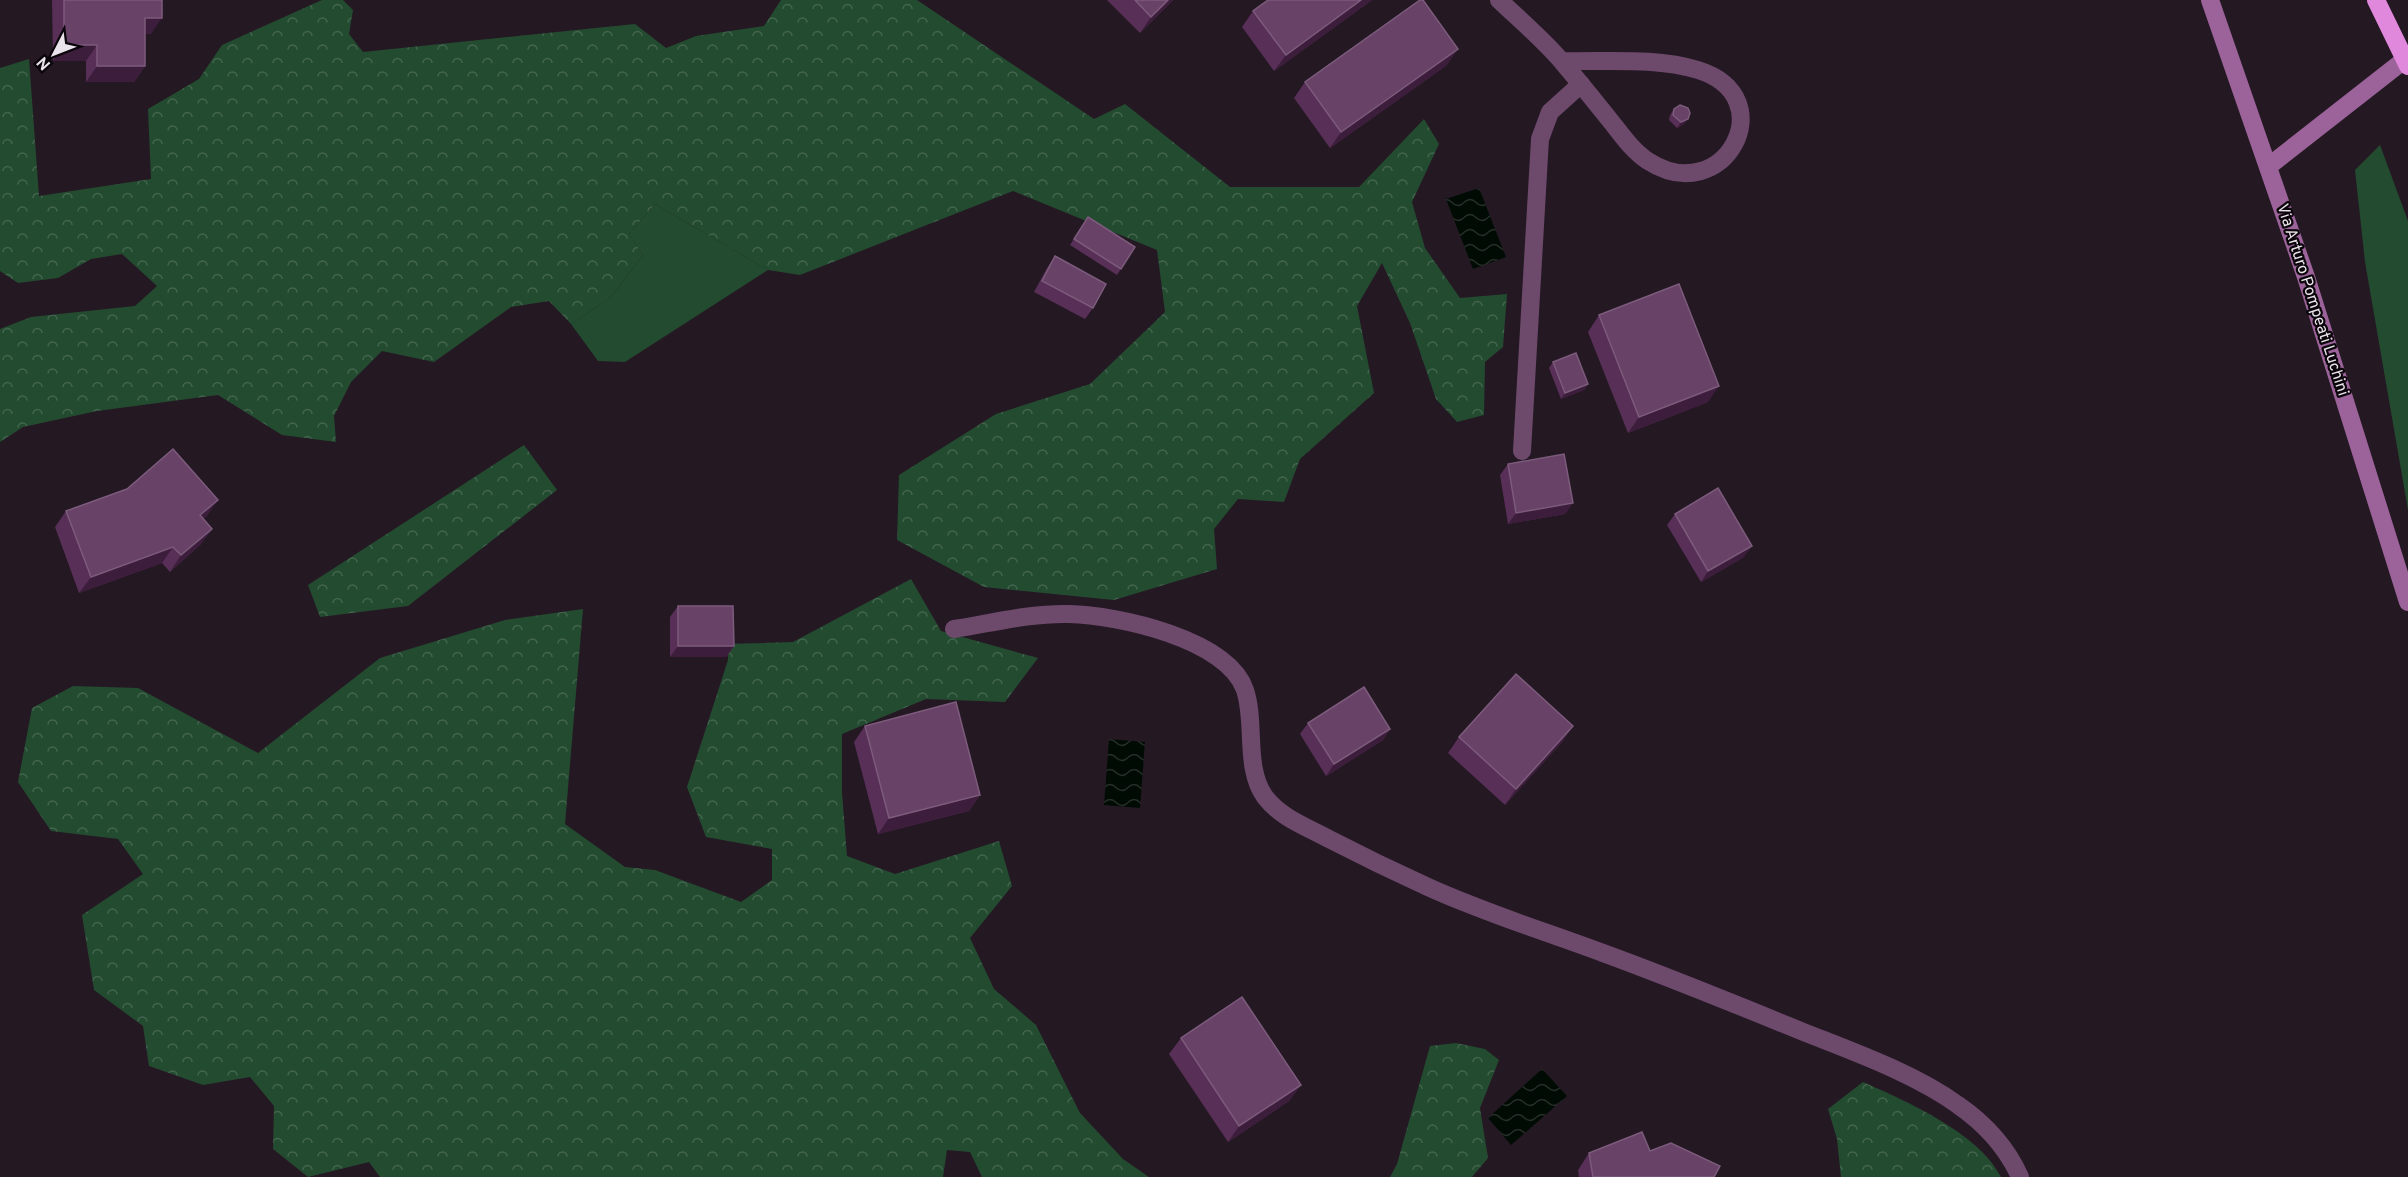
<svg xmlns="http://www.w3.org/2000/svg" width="2408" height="1177" font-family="Overpass,sans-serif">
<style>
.grass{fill:#234b30}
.forest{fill:url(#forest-crowns)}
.water{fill:url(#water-waves)}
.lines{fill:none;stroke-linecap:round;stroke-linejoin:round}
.lane{stroke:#6d4a6b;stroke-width:18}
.street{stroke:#6d4a6b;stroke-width:18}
.secondary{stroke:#9b6399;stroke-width:18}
.highway-bridge{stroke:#df88dc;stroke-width:18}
.wall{fill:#582f57}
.shaded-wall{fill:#3d1d3c}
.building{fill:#684267;stroke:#7c5b7c;stroke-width:1.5}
.labels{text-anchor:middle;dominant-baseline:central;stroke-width:4.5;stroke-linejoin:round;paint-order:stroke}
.street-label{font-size:16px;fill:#ebe3eb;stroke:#0a050a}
</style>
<defs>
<pattern id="forest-crowns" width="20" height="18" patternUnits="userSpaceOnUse" patternTransform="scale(1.5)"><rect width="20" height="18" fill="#234b30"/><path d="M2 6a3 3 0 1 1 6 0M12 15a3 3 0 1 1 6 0" fill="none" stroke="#43654e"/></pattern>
<pattern id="water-waves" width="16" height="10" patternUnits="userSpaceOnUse" patternTransform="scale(1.5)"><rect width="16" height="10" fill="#000b03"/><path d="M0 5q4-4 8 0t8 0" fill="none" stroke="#252e28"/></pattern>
</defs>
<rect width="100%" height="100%" fill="#241823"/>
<g class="grass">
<polygon points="2380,145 2408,221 2408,510 2365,262 2355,170"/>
<polygon points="655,204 768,270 625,362 598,361 571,324 610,298 643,255 629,234"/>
</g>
<g class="forest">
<polygon points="322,0 343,0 353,10 349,34 363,52 635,24 666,48 696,36 764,26 781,0 917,0 1094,119 1125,104 1230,187 1359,187 1424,119 1439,144 1412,202 1425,248 1460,298 1507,294 1503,347 1485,362 1484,415 1457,422 1436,399 1410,323 1382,263 1357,306 1374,393 1300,459 1284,502 1238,499 1214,529 1217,569 1114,600 984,587 897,540 899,475 996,414 1090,384 1165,312 1157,250 1013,191 800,275 768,270 655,204 629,234 643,255 610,298 571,324 549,301 511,307 434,362 382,351 351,382 334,416 336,442 282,435 218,395 97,411 23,427 0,442 0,329 31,317 135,306 157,286 122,254 91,259 58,278 18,283 0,271 0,68 29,59 39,196 151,179 148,109 199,79 222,45"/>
<polygon points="524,445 557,490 408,606 320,617 308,585"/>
<polygon points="911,579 941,631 1038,658 1005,702 926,699 842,734 842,793 847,856 895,874 999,841 1012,886 970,938 994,989 1036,1025 1080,1113 1123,1159 1149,1177 982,1177 970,1152 947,1150 943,1177 380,1177 369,1162 308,1177 273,1149 274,1106 250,1077 203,1085 149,1066 143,1026 94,990 82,915 143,874 118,839 51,831 18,782 32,708 73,686 138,688 258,753 380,658 505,620 583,609 565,824 625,867 655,870 741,902 772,880 772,849 706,837 687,787 728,660 728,644 793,642"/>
<polygon points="1456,1043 1485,1049 1499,1060 1480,1108 1488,1158 1472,1177 1390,1177 1397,1164 1430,1046"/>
<path d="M1863,1082C1906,1101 1979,1133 2001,1177H1841L1837,1139L1828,1109Z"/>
</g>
<g class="water">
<polygon points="1479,188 1506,257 1473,269 1446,199"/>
<polygon points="1109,739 1145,742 1140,808 1104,805"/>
<polygon points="1542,1069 1567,1096 1511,1145 1488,1118"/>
</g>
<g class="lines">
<polyline class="lane" points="1522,451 1540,139 1550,112 1581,84"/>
<g class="street">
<path d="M1499,0C1521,21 1545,41 1564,64C1581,84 1597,104 1613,124C1623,137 1634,152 1648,161C1724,210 1785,97 1698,70C1656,57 1606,62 1562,61"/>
<path d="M954,629C992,623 1031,613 1069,614C1117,615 1228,639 1245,690C1256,723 1244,768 1265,797C1281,818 1307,827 1329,839C1362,856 1395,872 1428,887C1485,913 1544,931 1603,953C1669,977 1735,1004 1801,1031C1851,1051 1914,1073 1958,1105C1984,1123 2007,1148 2020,1177"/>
</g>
<g class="secondary">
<polyline points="2210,0 2306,277 2408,602"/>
<polyline points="2269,166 2408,57"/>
</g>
<polyline class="highway-bridge" points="2376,0 2408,66"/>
</g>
<g class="wall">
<polygon points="52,0 162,0 151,34 145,34 145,66 134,82 86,82 86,61 53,61"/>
<polygon points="1107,0 1173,0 1140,33"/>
<polygon points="1372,0 1274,71 1242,27 1253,11"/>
<polygon points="1447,65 1330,148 1294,98 1305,82"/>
<polygon points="1674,109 1684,124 1677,128 1669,120 1670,115"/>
<polygon points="1088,217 1135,247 1117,275 1070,245"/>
<polygon points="1055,256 1093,308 1085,319 1034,292 1047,268"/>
<polygon points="1599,315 1708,402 1628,433 1588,332"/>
<polygon points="1553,362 1588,384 1584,390 1561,399 1549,368"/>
<polygon points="1508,464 1573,503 1565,514 1508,524 1500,475"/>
<polygon points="66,511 207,516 203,519 212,529 200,545 170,572 162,563 79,593 55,527"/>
<polygon points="1675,514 1744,557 1701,582 1667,525"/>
<polygon points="678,606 734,646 726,657 670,657 670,617"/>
<polygon points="1308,723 1390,729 1383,740 1326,776 1300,734"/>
<polygon points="865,726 980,795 969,811 878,834 854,742"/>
<polygon points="1573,726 1562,742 1505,805 1448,753 1459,737"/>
<polygon points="1181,1038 1301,1085 1289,1101 1228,1142 1169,1054"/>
<polygon points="1650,1151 1714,1177 1579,1177 1578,1170 1589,1153"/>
</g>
<g class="shaded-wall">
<polygon points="1168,0 1173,0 1140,33 1151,17"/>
<polygon points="1361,0 1372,0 1274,71 1286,55"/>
<polygon points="145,18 162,18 151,34 134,34"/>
<polygon points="64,45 97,45 86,61 53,61"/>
<polygon points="1458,49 1447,65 1330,148 1341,132"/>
<polygon points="97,66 145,66 134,82 86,82"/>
<polygon points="1688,119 1684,124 1677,128 1681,122"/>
<polygon points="1588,384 1584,390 1561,399 1565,393"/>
<polygon points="1719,386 1708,402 1628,433 1639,417"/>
<polygon points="218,500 207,516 188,532 200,515"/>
<polygon points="1573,503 1565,514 1508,524 1516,513"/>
<polygon points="212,529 200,545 170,572 181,555"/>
<polygon points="1752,546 1744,557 1701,582 1708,571"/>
<polygon points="173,547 162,563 79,593 91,577"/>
<polygon points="678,646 734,646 726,657 670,657"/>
<polygon points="1573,726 1562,742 1505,805 1516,789"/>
<polygon points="1390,729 1383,740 1326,776 1334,764"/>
<polygon points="980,795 969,811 878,834 889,818"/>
<polygon points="1301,1085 1289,1101 1228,1142 1239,1126"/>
</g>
<g class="building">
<polygon points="64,0 162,0 162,18 145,18 145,66 97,66 97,45 64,45"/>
<polygon points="1135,0 1168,0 1151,17"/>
<polygon points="1268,0 1361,0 1286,55 1253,11"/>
<polygon points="1420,0 1423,0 1458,49 1341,132 1305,82"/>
<polygon points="1680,105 1688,108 1690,113 1688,119 1681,122 1673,115 1674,109"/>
<polygon points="1088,217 1135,247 1121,269 1074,239"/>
<polygon points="1055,256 1106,284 1093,308 1042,281"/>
<polygon points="1679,284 1719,386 1639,417 1599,315"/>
<polygon points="1576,353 1588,384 1565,393 1553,362"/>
<polygon points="173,449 218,500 200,515 212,529 181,555 173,547 91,577 66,511 127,489"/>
<polygon points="1564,454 1573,503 1516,513 1508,464"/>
<polygon points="1718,488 1752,546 1708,571 1675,514"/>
<polygon points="678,606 733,606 734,646 678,646"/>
<polygon points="1516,674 1573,726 1516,789 1459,737"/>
<polygon points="1364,687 1390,729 1334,764 1308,723"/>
<polygon points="956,702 980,795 889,818 865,726"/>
<polygon points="1242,997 1301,1085 1239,1126 1181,1038"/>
<polygon points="1642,1132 1650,1151 1671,1143 1720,1166 1714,1177 1593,1177 1589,1153"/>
</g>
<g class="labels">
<g class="street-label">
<text transform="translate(2312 300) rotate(72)">Via Arturo Pompeati Luchini</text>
</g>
</g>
<g transform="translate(54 54) rotate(228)" stroke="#0a050a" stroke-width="4.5" paint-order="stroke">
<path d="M0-4.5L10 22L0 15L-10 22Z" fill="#ebe3eb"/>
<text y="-9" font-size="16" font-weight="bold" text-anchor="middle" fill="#ebe3eb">N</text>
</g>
</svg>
